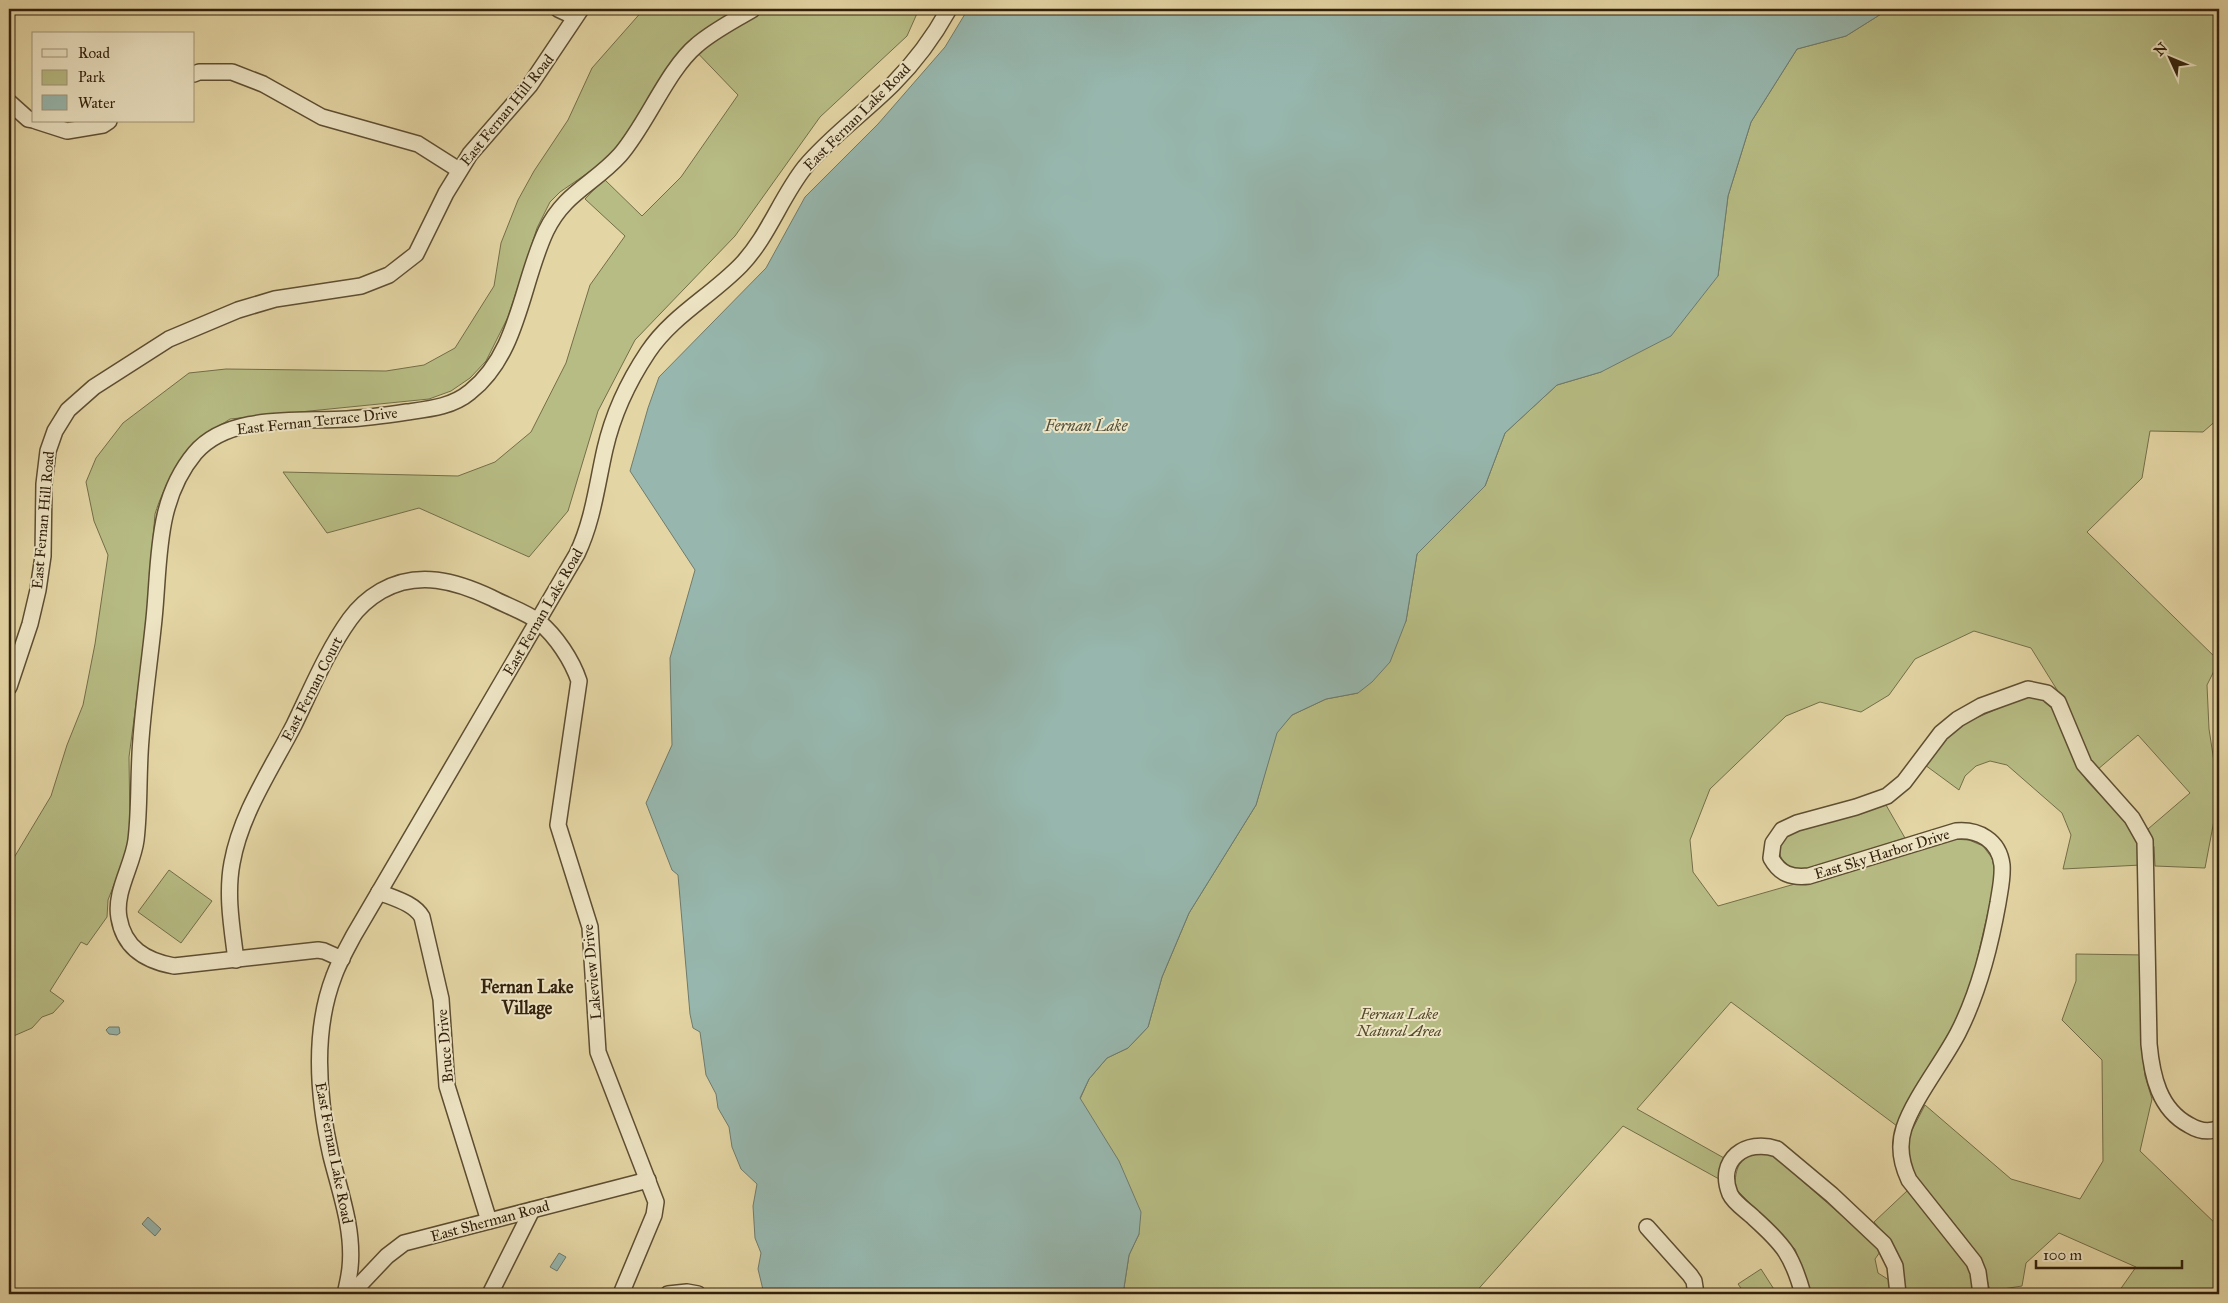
<svg xmlns="http://www.w3.org/2000/svg" width="2228" height="1303" font-family="'IM FELL Great Primer',serif">
<style>
.green{fill:#b7bc84;stroke:#746e48}
.water{fill:#97b7ae;stroke:#6f7b6d}
.lines{fill:none;stroke-linecap:round;stroke-linejoin:round}
.minor-casing{stroke:#5e4e32;stroke-width:18}
.minor{stroke:#ede4c4;stroke-width:15}
.labels{text-anchor:middle;dominant-baseline:central;stroke-width:4;stroke-linejoin:round;paint-order:stroke}
.street-label{font-size:15px;fill:#32210c;stroke:#ede4c4}
.park-label{font-size:15px;font-style:italic;fill:#53482a;stroke:#ede4c4}
.water-label{font-size:16px;font-style:italic;fill:#504e3d;stroke:#ede4c4}
.quarter-label{font-size:18px;font-weight:bold;fill:#32210c;stroke:#ede4c4}
</style>
<rect width="100%" height="100%" fill="#e4d5a4"/>
<filter id="stains"><feTurbulence type="fractalNoise" baseFrequency=".004" numOctaves="4"/><feColorMatrix values="0 0 0 0 .2 0 0 0 0 .09 0 0 0 0 .02 0 0 0 .5 -.17"/></filter>
<radialGradient id="worn" r=".72"><stop offset=".6" stop-color="#630" stop-opacity="0"/><stop offset="1" stop-color="#630" stop-opacity=".3"/></radialGradient>
<g class="green">
<path d="M644,9H919L907,36L820,117L735,236L635,340L598,411L568,511L529,557L419,508L327,533L283,472L458,476L495,462L531,432L566,363L590,285L625,236L585,199L604,179L642,216L681,177L738,95L689,44L608,159L560,192L550,202L537,228L508,317L486,361L470,378L451,391L429,399L230,419C223,424 214,428 207,433C182,451 164,485 155,514L145,635L129,757L130,829L125,856L108,900L107,917L87,945L81,942L50,991L64,1001L53,1013L42,1017L32,1028L9,1038V866L51,796L67,745L83,705L95,644L108,555L94,521L86,482L96,458L123,423L189,373L226,369L386,371L424,365L455,348L494,286L501,243L518,200L534,171L568,120L592,68Z"/>
<polygon points="1889,9 2219,9 2219,418 2203,432 2150,431 2142,478 2087,532 2219,661 2207,685 2209,729 2219,794 2205,868 2155,866 2154,847 2148,829 2190,793 2138,735 2097,770 2082,746 2059,693 2031,648 1974,631 1915,659 1889,695 1861,712 1820,702 1786,716 1710,789 1690,840 1693,872 1718,906 1952,839 1969,840 1983,846 1992,858 1996,877 1972,981 1959,1016 1914,1092 1897,1126 1731,1002 1637,1109 1724,1158 1719,1179 1623,1126 1474,1294 1123,1294 1129,1255 1139,1234 1080,1099 1089,1079 1107,1058 1128,1048 1148,1027 1162,977 1189,913 1256,805 1276,733 1292,715 1326,699 1358,693 1406,621 1417,554 1485,486 1505,433 1557,385 1601,372 1718,276 1728,196 1751,122 1797,49 1846,36"/>
<polygon points="2027,696 2042,700 2054,710 2076,765 2087,781 2132,829 2140,847 2141,865 2063,869 2071,835 2062,813 2007,765 1990,761 1976,766 1965,776 1959,790 1925,765 1946,739 1967,722"/>
<path d="M1886,805L1905,838L1802,871C1776,866 1772,844 1794,831Z"/>
<polygon points="169,870 212,901 181,943 138,912"/>
<polygon points="2076,954 2145,955 2142,1050 2145,1076 2152,1099 2140,1151 2219,1227 2219,1294 2117,1294 2136,1267 2059,1233 2026,1263 2022,1286 1990,1291 1983,1264 1965,1237 1914,1174 1908,1157 1910,1134 1925,1105 2011,1179 2080,1199 2103,1161 2102,1060 2062,1020 2076,981"/>
<path d="M1759,1150L1775,1157L1875,1245L1880,1252L1875,1259L1878,1273L1889,1280L1890,1294H1812L1795,1249L1735,1188C1735,1167 1739,1159 1759,1150Z"/>
<path d="M1908,1190L1965,1261L1973,1277L1975,1294H1905C1902,1259 1897,1249 1874,1222Z"/>
<polygon points="1761,1269 1777,1294 1745,1294 1738,1284"/>
</g>
<g class="water">
<polygon points="968,9 1889,9 1846,36 1797,49 1751,122 1728,196 1718,276 1671,336 1601,372 1557,385 1505,433 1485,486 1417,554 1406,621 1390,662 1372,682 1358,693 1326,699 1292,715 1277,733 1256,805 1189,913 1162,977 1148,1027 1128,1048 1107,1058 1089,1079 1080,1098 1119,1161 1141,1212 1139,1234 1129,1255 1123,1294 764,1294 758,1269 761,1253 755,1238 753,1206 757,1184 741,1169 732,1147 729,1127 718,1108 716,1094 706,1075 700,1032 693,1028 690,1014 678,875 672,870 646,803 672,745 670,658 695,570 630,471 648,408 659,377 766,268 805,197 878,124 945,47"/>
<polygon points="109,1027 119,1027 120,1033 117,1035 109,1034 106,1030"/>
<polygon points="148,1217 161,1229 155,1236 142,1224"/>
<polygon points="559,1253 566,1257 557,1271 550,1267"/>
</g>
<g class="lines">
<defs>
<g id="minor">
<polyline points="558,9 575,17"/>
<polyline points="194,74 199,72 232,72 263,84 322,117 418,144 459,170"/>
<polyline points="9,102 28,119 34,120"/>
<polyline points="36,121 67,131 103,125 109,121"/>
<polyline points="9,687 30,624 38,590 43,556 44,484 48,451 55,431 68,410 94,387 169,339 238,310 275,299 361,286 389,275 416,254 446,193 470,154 530,85 581,9"/>
<path d="M379,892C393,898 414,903 422,917L441,999L447,1086L489,1221"/>
<path d="M342,959L324,951L318,950L174,966C146,961 124,948 119,918C114,892 133,865 136,840C140,807 138,773 141,739C144,699 150,659 154,619C160,561 155,501 195,453C229,413 299,422 347,419C367,418 387,415 407,412C429,409 452,407 470,392C519,353 521,284 546,231C564,193 594,184 620,155C647,124 667,70 697,45C713,31 735,20 753,9"/>
<path d="M236,960C232,928 226,895 232,863C241,813 271,770 294,725C311,690 327,651 350,619C358,608 369,598 381,591C418,570 456,581 492,598C507,606 526,612 539,622C556,636 572,660 579,681L558,825L590,927L598,1052L656,1202L654,1215L621,1294"/>
<polyline points="1647,1227 1690,1275 1694,1281 1696,1294"/>
<path d="M345,1294C347,1286 349,1277 350,1268C354,1230 340,1192 331,1156C318,1098 312,1033 334,976C339,962 347,948 354,935L577,554C593,521 597,484 605,449C613,414 628,382 648,352C672,316 711,296 741,265C768,237 781,197 805,167C831,136 864,113 893,84C915,62 934,36 949,9"/>
<polyline points="351,1294 387,1256 404,1243 648,1180"/>
<polyline points="490,1294 532,1210"/>
<polyline points="668,1294 687,1292 698,1294"/>
<path d="M1803,1294C1792,1255 1784,1245 1754,1218C1747,1211 1734,1203 1730,1194C1716,1160 1746,1138 1777,1149L1832,1195L1884,1244L1895,1266L1898,1294"/>
<path d="M1981,1294L1978,1272L1974,1262L1909,1180C1901,1163 1898,1146 1904,1128C1914,1098 1943,1062 1958,1033C1979,992 1990,948 1998,903C2000,890 2003,878 2002,865C1999,840 1978,829 1956,831L1809,876C1791,878 1780,874 1771,858L1773,843L1782,830L1797,823L1856,807L1887,796L1904,782L1941,733L1958,719L1981,706L2028,689L2047,693L2058,702L2084,764L2132,818L2145,841L2149,1044C2152,1076 2159,1109 2189,1125C2199,1131 2209,1133 2219,1128"/>
</g>
</defs>
<use href="#minor" class="minor-casing"/>
<use href="#minor" class="minor"/>
</g>
<g class="labels">
<g class="street-label">
<text transform="translate(507 110) rotate(-51)">East Fernan Hill Road</text>
<text transform="translate(857 117) rotate(-45)">East Fernan Lake Road</text>
<text transform="translate(317 421) rotate(-6)">East Fernan Terrace Drive</text>
<text transform="translate(43 520) rotate(-85)">East Fernan Hill Road</text>
<text transform="translate(543 612) rotate(-60)">East Fernan Lake Road</text>
<text transform="translate(312 689) rotate(-63)">East Fernan Court</text>
<text transform="translate(1882 854) rotate(-17)">East Sky Harbor Drive</text>
<text transform="translate(592 972) rotate(-95)">Lakeview Drive</text>
<text transform="translate(445 1046) rotate(-95)">Bruce Drive</text>
<text transform="translate(334 1153) rotate(79)">East Fernan Lake Road</text>
<text transform="translate(490 1221) rotate(-15)">East Sherman Road</text>
</g>
<g class="park-label">
<text x="1399" y="1014">Fernan Lake<tspan x="1399" dy="17">Natural Area</tspan></text>
</g>
<g class="water-label">
<text x="1086" y="425">Fernan Lake</text>
</g>
<g class="quarter-label">
<text x="527" y="987">Fernan Lake<tspan x="527" dy="21">Village</tspan></text>
</g>
</g>
<rect width="2228" height="1303" fill="none" stroke="#e4d5a4" stroke-width="30"/>
<rect x="10" y="10" width="2208" height="1283" fill="none" stroke="#32210c" stroke-width="2.5"/>
<rect x="15" y="15" width="2198" height="1273" fill="none" stroke="#32210c"/>
<rect x="32" y="32" width="162" height="90" fill="#ede4c4" stroke="#a2967a"/>
<rect x="42" y="49" width="25" height="8" fill="#ede4c4" stroke="#a2967a"/>
<text x="78" y="58" font-size="15" fill="#32210c">Road</text>
<rect x="42" y="70" width="25" height="15" fill="#b7bc84" stroke="#a2967a"/>
<text x="78" y="82" font-size="15" fill="#32210c">Park</text>
<rect x="42" y="95" width="25" height="15" fill="#97b7ae" stroke="#a2967a"/>
<text x="78" y="108" font-size="15" fill="#32210c">Water</text>
<g transform="translate(2170 58) rotate(314)" stroke="#ede4c4" stroke-width="4" paint-order="stroke">
<path d="M0-4L9 19L0 12L-9 19Z" fill="#32210c"/>
<text y="-8" font-size="14" font-weight="bold" text-anchor="middle" fill="#32210c">N</text>
</g>
<path d="M2036 1260v8h146v-8" fill="none" stroke="#32210c" stroke-width="2.5"/>
<text x="2043" y="1260" font-size="15" fill="#32210c" stroke="#ede4c4" stroke-width="4" paint-order="stroke">100 m</text>
<rect width="100%" height="100%" filter="url(#stains)"/>
<rect width="100%" height="100%" fill="url(#worn)"/>
</svg>
